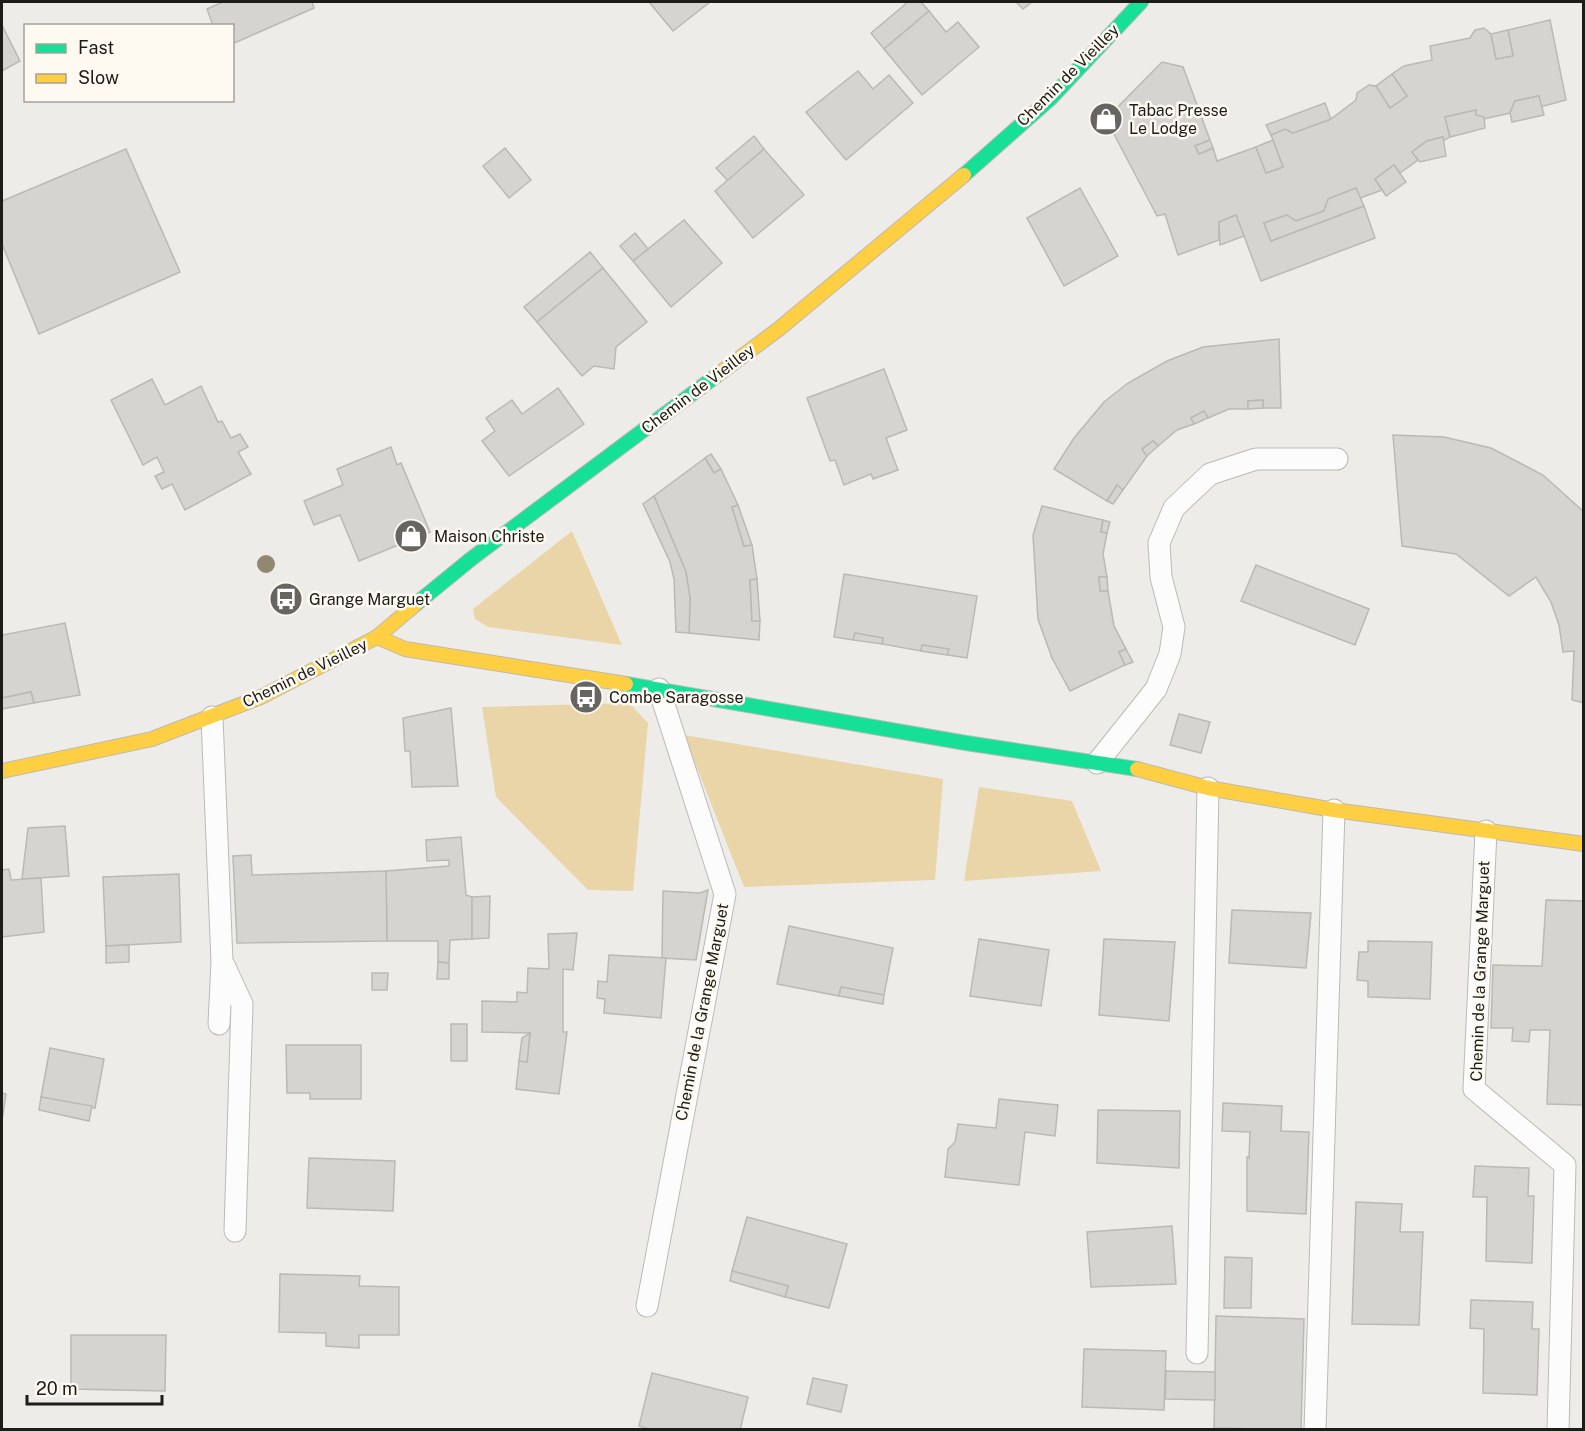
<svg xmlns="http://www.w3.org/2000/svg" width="1585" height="1431" font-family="'Public Sans',sans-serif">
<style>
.green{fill:#ead5a9}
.building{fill:#d5d4d0;stroke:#bab9b5;stroke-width:1.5}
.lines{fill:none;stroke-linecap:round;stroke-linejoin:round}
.lane-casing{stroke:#bbbab6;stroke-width:23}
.fast-casing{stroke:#bbbab6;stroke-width:16}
.slow-casing{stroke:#bbbab6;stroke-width:16}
.lane{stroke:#fcfcfc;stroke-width:21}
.fast{stroke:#16e098;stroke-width:14}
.slow{stroke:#ffcf43;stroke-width:14}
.tree{fill:#92876f}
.labels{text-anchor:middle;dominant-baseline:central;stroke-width:5;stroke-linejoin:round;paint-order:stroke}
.street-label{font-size:16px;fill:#1e1c19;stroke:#fefaf2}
.poi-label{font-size:16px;fill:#1e1c19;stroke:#fefaf2;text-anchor:start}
</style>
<rect width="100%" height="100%" fill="#eeece8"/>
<g class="green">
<polygon points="572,531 622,645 488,627 475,619 473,609"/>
<polygon points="629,703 648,723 633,891 588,890 496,797 482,707"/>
<polygon points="684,735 943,779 935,880 744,887"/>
<polygon points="979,787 1072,801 1101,871 964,881"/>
</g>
<g class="building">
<polygon points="223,2 312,2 314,8 232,44 232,26 213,26 207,9"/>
<polygon points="649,2 710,2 673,31"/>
<polygon points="908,2 921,2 929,11 884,49 871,33"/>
<polygon points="1016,2 1032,2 1023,9"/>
<polygon points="929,11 946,32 958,22 979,47 922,95 884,49"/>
<polygon points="1550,20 1566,100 1540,107 1539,96 1515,101 1510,113 1484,119 1476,115 1476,110 1445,117 1450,137 1443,141 1443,137 1427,141 1412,152 1418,160 1400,173 1394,165 1375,179 1382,190 1360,198 1356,188 1328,199 1324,211 1296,221 1287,215 1264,223 1271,241 1364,206 1375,238 1261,281 1236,215 1219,222 1219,240 1178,255 1165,214 1157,216 1106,119 1162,62 1183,67 1210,140 1195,146 1199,154 1213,148 1217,161 1256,147 1266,173 1283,167 1271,135 1285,129 1293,133 1331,119 1356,100 1357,93 1369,85 1376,86 1390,108 1407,96 1392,74 1404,66 1432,60 1430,46 1470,38 1475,30 1484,28 1491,34 1496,59 1513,56 1508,30"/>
<polygon points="2,25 20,61 2,71"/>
<polygon points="1508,30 1513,56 1496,59 1491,34"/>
<polygon points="858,71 873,89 889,75 913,103 846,160 806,112"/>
<polygon points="1392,74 1407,96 1390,108 1376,86"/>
<polygon points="1539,96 1544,115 1512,122 1510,113 1515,101"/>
<polygon points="1325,103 1331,119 1293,133 1285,129 1271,135 1266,125"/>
<polygon points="1476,110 1476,115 1484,117 1485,128 1450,137 1445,117"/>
<polygon points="754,136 764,149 728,181 716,168"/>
<polygon points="1443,137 1446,156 1420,162 1412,152 1427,141"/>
<polygon points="1210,140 1213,148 1199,154 1195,146"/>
<polygon points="1273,140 1283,167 1266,173 1256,147"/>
<polygon points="505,148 531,180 509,198 483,166"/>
<polygon points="126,149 180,272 39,334 2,244 2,201"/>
<polygon points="764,149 804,195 753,238 715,191"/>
<polygon points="1394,165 1406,182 1386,196 1375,179"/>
<polygon points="1080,188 1118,256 1064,286 1027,218"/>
<polygon points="1356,188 1364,206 1271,241 1264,223 1287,215 1296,221 1324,211 1328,199"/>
<polygon points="1236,215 1244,236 1220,245 1219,222"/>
<polygon points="684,220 722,263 671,307 633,261"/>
<polygon points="635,233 648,249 633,261 620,246"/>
<polygon points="590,252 603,268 537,322 524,307"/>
<polygon points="603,268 647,322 616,347 614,369 594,366 582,376 537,322"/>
<polygon points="1279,339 1281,408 1263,408 1263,400 1248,401 1248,409 1229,409 1208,418 1204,411 1191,418 1194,424 1177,430 1158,446 1153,441 1142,449 1147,456 1123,490 1117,485 1107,501 1054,469 1074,438 1104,402 1128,383 1167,361 1203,347"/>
<polygon points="884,369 907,430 886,438 898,470 873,479 871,474 844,485 835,460 830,461 807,398"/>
<polygon points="152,379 165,405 201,386 218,422 222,421 231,438 240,434 248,447 238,452 251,474 185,510 172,484 162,489 155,476 164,472 157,457 143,465 111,400"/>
<polygon points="558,388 584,424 509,476 482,441 495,431 486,418 512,400 522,414"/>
<polygon points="1263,400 1263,408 1248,409 1248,401"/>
<polygon points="1204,411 1208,418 1194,424 1191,418"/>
<polygon points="1393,435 1444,437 1491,448 1543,475 1584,512 1584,703 1572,700 1574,651 1563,652 1559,625 1551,602 1536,577 1509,596 1456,554 1402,546"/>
<polygon points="1153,441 1158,446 1147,456 1142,449"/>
<polygon points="391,447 397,465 401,463 430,532 359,561 340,515 314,525 304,501 343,485 337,469"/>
<polygon points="711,454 721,469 714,473 705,458"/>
<polygon points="705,458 714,473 721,469 738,505 732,507 744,546 752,545 757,579 750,580 752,621 760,621 759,640 689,633 690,598 686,572 654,496"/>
<polygon points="1117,485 1123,490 1113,504 1107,501"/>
<polygon points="654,496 686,572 690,598 689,633 676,632 674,579 670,562 643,504"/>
<polygon points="738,505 752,545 744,546 732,507"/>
<polygon points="1042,506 1103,520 1101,532 1107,533 1103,554 1107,577 1099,577 1100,591 1108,591 1114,626 1126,649 1119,652 1125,665 1070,691 1052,658 1038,619 1033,535"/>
<polygon points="1103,520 1110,522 1107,533 1101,532"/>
<polygon points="1256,565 1369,609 1355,645 1241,601"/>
<polygon points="844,574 977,596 967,658 947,655 949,649 922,645 921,651 882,644 883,638 855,633 853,640 834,637"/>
<polygon points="1099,577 1107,577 1108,591 1100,591"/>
<polygon points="757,579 760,621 752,621 750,580"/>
<polygon points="65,623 80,695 34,703 31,692 2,698 2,635"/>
<polygon points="855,633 883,638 882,644 853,640"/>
<polygon points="922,645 949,649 947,655 921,651"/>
<polygon points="1126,649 1133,662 1125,665 1119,652"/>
<polygon points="31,692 34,703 2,709 2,698"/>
<polygon points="451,708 458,786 412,787 410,751 405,751 403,718"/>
<polygon points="1179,714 1210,722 1201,753 1170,745"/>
<polygon points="65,826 69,876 22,879 28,828"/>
<polygon points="461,837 466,895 472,897 472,939 450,940 449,963 438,962 438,941 387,941 386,871 449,866 449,860 427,861 426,840"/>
<polygon points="251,855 252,875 386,871 387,941 237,943 233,856"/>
<polygon points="9,869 11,880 41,878 44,932 2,937 2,870"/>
<polygon points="179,874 181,942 106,946 103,877"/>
<polygon points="708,890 696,960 662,958 663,891 700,893"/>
<polygon points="490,896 489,938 472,939 472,897"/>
<polygon points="1546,900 1584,901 1583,1105 1547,1104 1550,1030 1530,1030 1529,1042 1512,1041 1513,1028 1491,1028 1493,965 1542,966"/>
<polygon points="1232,910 1311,913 1306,968 1229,963"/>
<polygon points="789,926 893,948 884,995 841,987 839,996 777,984"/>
<polygon points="577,933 573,970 563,969 563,1032 567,1032 559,1094 516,1089 519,1061 527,1062 530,1033 482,1032 482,1001 517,1002 517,992 527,993 528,968 549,969 548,934"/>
<polygon points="979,939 1049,950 1041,1006 970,996"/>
<polygon points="1104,939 1175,942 1169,1021 1099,1015"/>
<polygon points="1368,941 1432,942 1430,999 1368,997 1368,981 1357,980 1359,952 1368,952"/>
<polygon points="129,945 129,962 106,963 106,946"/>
<polygon points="609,955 666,958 661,1018 604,1013 605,999 597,998 598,981 607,982"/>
<polygon points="438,962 449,963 449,979 437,979"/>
<polygon points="372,973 388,973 387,990 372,990"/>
<polygon points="841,987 884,995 883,1004 839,996"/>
<rect x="451" y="1024" width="16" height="37"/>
<polygon points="530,1033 527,1062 519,1061 522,1038"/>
<polygon points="286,1045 361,1045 361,1099 310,1099 310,1093 287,1093"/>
<polygon points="50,1048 104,1059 95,1108 41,1097"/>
<polygon points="2,1093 6,1094 2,1121"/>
<polygon points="41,1097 92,1106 89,1121 39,1110"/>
<polygon points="999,1099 1058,1105 1055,1136 1025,1132 1019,1185 945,1177 948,1149 955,1142 958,1124 996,1128"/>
<polygon points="1223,1103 1282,1106 1281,1131 1309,1132 1306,1214 1247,1211 1247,1157 1249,1158 1250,1132 1222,1131"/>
<polygon points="1098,1110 1180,1111 1179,1168 1097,1163"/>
<polygon points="309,1158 395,1161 393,1211 307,1208"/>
<polygon points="1475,1166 1529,1168 1528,1196 1534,1196 1532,1263 1486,1261 1487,1197 1473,1197"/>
<polygon points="1356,1202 1402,1204 1400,1232 1423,1232 1419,1325 1352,1324"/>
<polygon points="747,1217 847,1244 829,1308 785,1297 788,1286 732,1271"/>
<polygon points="1172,1226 1176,1284 1091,1287 1087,1232"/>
<polygon points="1225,1257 1252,1258 1251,1308 1224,1308"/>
<polygon points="732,1271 788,1286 785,1297 730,1281"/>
<polygon points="280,1274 360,1276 359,1286 399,1287 399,1335 359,1335 359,1348 326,1346 326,1333 279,1332"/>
<polygon points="1471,1300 1533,1302 1532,1329 1539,1329 1537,1395 1483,1393 1484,1329 1470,1328"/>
<polygon points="1216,1316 1304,1319 1301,1430 1214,1428"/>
<polygon points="71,1335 166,1335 165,1391 71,1389"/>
<polygon points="1084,1349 1166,1351 1164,1410 1082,1407"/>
<polygon points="1166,1371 1215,1372 1215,1400 1165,1399"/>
<polygon points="652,1373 748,1397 740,1430 653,1430 639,1426"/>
<polygon points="813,1378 847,1385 841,1412 807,1404"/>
</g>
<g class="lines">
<defs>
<g id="lane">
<polyline points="212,717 222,962 219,1024"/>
<polyline points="1097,763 1156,689 1170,654 1174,627 1161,577 1159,543 1174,508 1210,474 1256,459 1337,459"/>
<polyline points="1486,831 1474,1089 1565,1165 1558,1430"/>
<polyline points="224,965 242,1004 235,1231"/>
<polyline points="647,1306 725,894 659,689"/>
<polyline points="1197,1353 1208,788"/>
<polyline points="1315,1430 1334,810"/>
</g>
<g id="fast">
<polyline points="964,175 1051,98 1141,2"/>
<polyline points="416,604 471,559 716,376"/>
<polyline points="626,684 966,743 1137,769"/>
</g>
<g id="slow">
<polyline points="716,376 780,328 964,175"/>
<polyline points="377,637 405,649 626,684"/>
<polyline points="1137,769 1208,788 1334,810 1584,844"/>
<polyline points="2,771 152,739 261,697 377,637 416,604"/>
</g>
</defs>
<use href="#lane" class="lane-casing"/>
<use href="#fast" class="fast-casing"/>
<use href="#slow" class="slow-casing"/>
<use href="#lane" class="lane"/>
<use href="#fast" class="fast"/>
<use href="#slow" class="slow"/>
</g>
<circle class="tree" cx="266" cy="564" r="9"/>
<defs>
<symbol id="shop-disc" viewBox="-11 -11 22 22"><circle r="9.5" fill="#676561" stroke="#fefaf2"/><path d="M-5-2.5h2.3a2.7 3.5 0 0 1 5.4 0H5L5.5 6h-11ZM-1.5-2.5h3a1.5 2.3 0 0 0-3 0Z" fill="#fff"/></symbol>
<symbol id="bus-disc" viewBox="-11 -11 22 22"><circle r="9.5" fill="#676561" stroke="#fefaf2"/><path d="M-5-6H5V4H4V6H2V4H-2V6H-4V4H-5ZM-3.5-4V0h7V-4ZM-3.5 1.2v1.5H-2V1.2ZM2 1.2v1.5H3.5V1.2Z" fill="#fff"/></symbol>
</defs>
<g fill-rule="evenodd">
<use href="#shop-disc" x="1087" y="100" width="38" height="38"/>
<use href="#shop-disc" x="392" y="517" width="38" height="38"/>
<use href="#bus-disc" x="267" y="580" width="38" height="38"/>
<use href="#bus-disc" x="567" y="678" width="38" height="38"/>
</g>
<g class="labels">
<g class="street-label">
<text transform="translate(1068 75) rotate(-45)">Chemin de Vieilley</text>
<text transform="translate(698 389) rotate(-37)">Chemin de Vieilley</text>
<text transform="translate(305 673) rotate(-26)">Chemin de Vieilley</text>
<text transform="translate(1480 971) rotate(-88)">Chemin de la Grange Marguet</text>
<text transform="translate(702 1012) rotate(-79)">Chemin de la Grange Marguet</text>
</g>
<g class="poi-label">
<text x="1129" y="110">Tabac Presse<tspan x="1129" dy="18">Le Lodge</tspan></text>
<text x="434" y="536">Maison Christe</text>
<text x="309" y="599">Grange Marguet</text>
<text x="609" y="697">Combe Saragosse</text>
</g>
</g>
<rect width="1585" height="1431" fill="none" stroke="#1e1c19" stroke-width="6"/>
<rect x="24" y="24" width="210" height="78" fill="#fefaf2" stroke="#a4a19b" stroke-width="1.5"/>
<rect x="36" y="44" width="30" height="9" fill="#16e098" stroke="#a4a19b" stroke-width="1.5"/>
<text x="78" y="54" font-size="18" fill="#1e1c19">Fast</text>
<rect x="36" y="74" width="30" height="9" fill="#ffcf43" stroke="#a4a19b" stroke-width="1.5"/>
<text x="78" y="84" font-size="18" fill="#1e1c19">Slow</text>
<path d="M27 1395v9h135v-9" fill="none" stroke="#1e1c19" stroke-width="3"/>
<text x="36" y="1395" font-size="18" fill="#1e1c19" stroke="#fefaf2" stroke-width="4.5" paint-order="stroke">20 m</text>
</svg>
